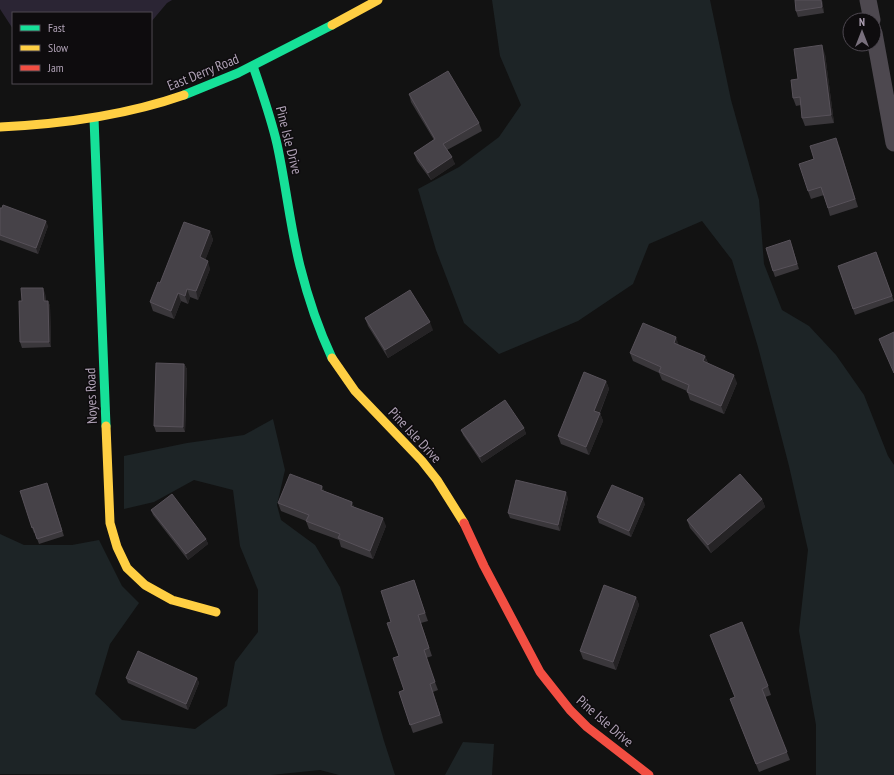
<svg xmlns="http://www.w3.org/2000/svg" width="894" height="775" font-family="'PT Sans Narrow',sans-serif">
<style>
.green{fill:#1d2426}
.water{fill:#2b2534}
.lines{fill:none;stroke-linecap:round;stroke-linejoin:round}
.street{stroke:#4d484f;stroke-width:17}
.fast{stroke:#16e098;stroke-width:9}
.slow{stroke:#ffcf43;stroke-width:9}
.jam{stroke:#f24e42;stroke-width:9}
.wall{fill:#3a373b}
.shaded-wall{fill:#252325}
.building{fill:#464248;stroke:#575159}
.labels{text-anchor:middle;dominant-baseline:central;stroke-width:3;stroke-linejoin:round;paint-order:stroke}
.street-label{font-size:14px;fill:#afa1b5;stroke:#0e0c0e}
</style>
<rect width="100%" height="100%" fill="#121212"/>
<g class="green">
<polygon points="492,0 710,0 731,100 759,200 764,264 782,310 809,326 836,355 864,395 888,456 894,465 894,775 816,775 816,725 799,631 808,550 789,466 758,347 732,260 702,221 649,244 633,284 578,321 499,354 464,323 436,250 418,189 459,167 499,137 521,105 500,56"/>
<polygon points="273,419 285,470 277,505 281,520 315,545 340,587 384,741 395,775 339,775 320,770 271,775 0,774 0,534 24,545 72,545 99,540 122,586 139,603 110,644 95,694 122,720 195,729 227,706 235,662 258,632 258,590 240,546 233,490 194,480 154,502 124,509 124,456 187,443 244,435"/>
<polygon points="463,742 494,744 492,775 445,775"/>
</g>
<polygon class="water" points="0,0 172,0 167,3 151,22 151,13 13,13 13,29 0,9"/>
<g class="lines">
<g class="street">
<polyline points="868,0 872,20"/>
<polyline points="874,33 894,143"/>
</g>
<g class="fast">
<path d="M253,66C262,92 271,118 277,144C286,185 290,226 300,266C308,298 318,328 332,358"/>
<polyline points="184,95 238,73 332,25"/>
<polyline points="94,118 106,426"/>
</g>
<g class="slow">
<polyline points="332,25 378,0"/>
<path d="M0,127C63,124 124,116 184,95"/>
<polyline points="332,358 355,391 422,461 437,480 464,523"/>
<polyline points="106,426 110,523 117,547 127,568 145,585 172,600 216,612"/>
</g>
<polyline class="jam" points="464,523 484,566 540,672 570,710 587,727 649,775"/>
</g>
<g class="wall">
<polygon points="822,0 824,13 798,17 796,11"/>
<polygon points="825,54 834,123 805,126 802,118 801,105 796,106 793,98 798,79"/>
<polygon points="409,94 479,123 482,131 447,150 455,164 431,180 417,161 414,153 434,140 411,102"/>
<polygon points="839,146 858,207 830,216 824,195 811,199 808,191 814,159"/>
<polygon points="0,208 48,226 38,254 0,240"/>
<polygon points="210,231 213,240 205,260 210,269 198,300 190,297 188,304 181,301 174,319 153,311 150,302 160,283"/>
<polygon points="792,246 799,269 775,277 773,271"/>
<polygon points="876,252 894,301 855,315 838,266"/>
<polygon points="45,293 46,301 48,301 50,306 51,347 22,348 20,342 22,301"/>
<polygon points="365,318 433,330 388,358 368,326"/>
<polygon points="676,337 678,345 705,356 708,363 737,383 724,414 690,400 687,391 662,380 659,373 633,361 630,353"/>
<polygon points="184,364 187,369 185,432 156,432 154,426"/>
<polygon points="606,381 609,389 600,413 603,421 589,455 561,444 558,436"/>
<polygon points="524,428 526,434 482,463 463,435 461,430"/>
<polygon points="322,486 324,491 352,502 354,507 386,526 373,559 341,547 339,540 309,529 306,521 281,511 278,503"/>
<polygon points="49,489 64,536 39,544 35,533 34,533 32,528"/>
<polygon points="568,498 560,531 510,518 508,513"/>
<polygon points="762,499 765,507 711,553 690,528 687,520"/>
<polygon points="645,504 631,537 599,523 597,517"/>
<polygon points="151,510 206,539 208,544 188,560 153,515"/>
<polygon points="414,580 428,621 421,623 432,656 426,658 438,690 433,692 443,723 413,733 399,692 404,690 399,656 391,622"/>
<polygon points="636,597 639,605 616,670 583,659 580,651"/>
<polygon points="126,678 197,678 199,683 188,710 128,683"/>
<polygon points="768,686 771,695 765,697 790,760 759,772 730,699"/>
</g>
<g class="shaded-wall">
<polygon points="821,0 822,0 824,13 822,7"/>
<polygon points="822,45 825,54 834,123 831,115"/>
<polygon points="452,157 455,164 431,180 428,173"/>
<polygon points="46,221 48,226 38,254 36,248"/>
<polygon points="210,231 213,240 203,266 200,257"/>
<polygon points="208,261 210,269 198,300 196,291"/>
<polygon points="43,288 45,293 46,306 44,301"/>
<polygon points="187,289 190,297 188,304 185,296"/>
<polygon points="178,293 181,301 174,319 171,311"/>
<polygon points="48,301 50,306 51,347 49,342"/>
<polygon points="430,322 433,330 388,358 385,350"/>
<polygon points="676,337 679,346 674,343"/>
<polygon points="705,356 708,364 703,361"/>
<polygon points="184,364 187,369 185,432 183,427"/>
<polygon points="734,375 737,383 724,414 721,406"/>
<polygon points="606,381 609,389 597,419 594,411"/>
<polygon points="600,413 603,421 589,455 586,447"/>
<polygon points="524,428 526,434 482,463 480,457"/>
<polygon points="322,486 325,494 321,490"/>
<polygon points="566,492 568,498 560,531 558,525"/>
<polygon points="643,498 645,504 631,537 629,531"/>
<polygon points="762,499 765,507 711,553 708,545"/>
<polygon points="352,502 355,510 351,506"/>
<polygon points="383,518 386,526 373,559 370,551"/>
<polygon points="206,539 208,544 188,560 186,554"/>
<polygon points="636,597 639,605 616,670 613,662"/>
<polygon points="197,678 199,683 188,710 186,704"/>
</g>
<g class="building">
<polygon points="795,0 821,0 822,7 796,11"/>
<polygon points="822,45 831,115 802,118 800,97 793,98 791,80 798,79 794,49"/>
<polygon points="448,71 479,123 443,144 452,157 428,173 414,153 435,139 409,94"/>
<polygon points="836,138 855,199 828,208 821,187 808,191 799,164 814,159 810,146"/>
<polygon points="3,205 46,221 36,248 0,235 0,208 2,208"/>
<polygon points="184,222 210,231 200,257 208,261 196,291 187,289 185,296 178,293 171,311 150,302 158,282 160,283"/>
<polygon points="790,240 797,264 773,271 766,248"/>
<polygon points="876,252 892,296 853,309 838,266"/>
<polygon points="21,288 43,288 44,301 48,301 49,342 20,342 19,301 22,301"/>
<polygon points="410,290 430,322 385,350 365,318"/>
<polygon points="643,323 676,337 674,343 705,356 703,361 734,375 721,406 687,392 689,385 659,372 661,367 630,353"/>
<polygon points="894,332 894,373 879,339"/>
<polygon points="156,363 184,364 183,427 154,426"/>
<polygon points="584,372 606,381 594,411 600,413 586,447 558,436"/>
<polygon points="505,400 524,428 480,457 461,430"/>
<polygon points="290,474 322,486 321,490 352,502 351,506 383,518 370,551 338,538 340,534 306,521 309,515 278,503"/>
<polygon points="740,474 762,499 708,545 687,520"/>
<polygon points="516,480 566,492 558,525 508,513"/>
<polygon points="47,483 62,531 37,539 33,527 32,528 20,491"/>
<polygon points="612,485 643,498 629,531 597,517"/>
<polygon points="172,494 206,539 186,554 151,510"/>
<polygon points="414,580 425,613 418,615 429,648 424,650 435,682 430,684 440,715 410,725 399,692 404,690 393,658 399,656 387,623 391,622 381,591"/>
<polygon points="604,585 636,597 613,662 580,651"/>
<polygon points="742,622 768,686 762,689 787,752 756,764 730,699 735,697 710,635"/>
<polygon points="138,651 197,678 186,704 126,678"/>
</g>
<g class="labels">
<g class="street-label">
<text transform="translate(203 72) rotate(-22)">East Derry Road</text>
<text transform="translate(289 140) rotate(76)">Pine Isle Drive</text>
<text transform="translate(91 396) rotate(-92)">Noyes Road</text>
<text transform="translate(415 435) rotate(47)">Pine Isle Drive</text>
<text transform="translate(605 721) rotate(41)">Pine Isle Drive</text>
</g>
</g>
<rect x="12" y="12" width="140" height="72" fill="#0e0c0e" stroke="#4e4851"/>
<rect x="20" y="25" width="20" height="6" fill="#16e098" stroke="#4e4851"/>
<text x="48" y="32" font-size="12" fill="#afa1b5">Fast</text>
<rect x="20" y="45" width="20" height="6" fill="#ffcf43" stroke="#4e4851"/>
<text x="48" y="52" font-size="12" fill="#afa1b5">Slow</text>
<rect x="20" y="65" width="20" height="6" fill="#f24e42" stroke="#4e4851"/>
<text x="48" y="72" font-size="12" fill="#afa1b5">Jam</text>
<g transform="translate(862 32)"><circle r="19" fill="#0e0c0e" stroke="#4e4851"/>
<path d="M0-3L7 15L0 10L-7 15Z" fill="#786f7c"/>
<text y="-6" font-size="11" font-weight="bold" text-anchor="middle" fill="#afa1b5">N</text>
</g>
</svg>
